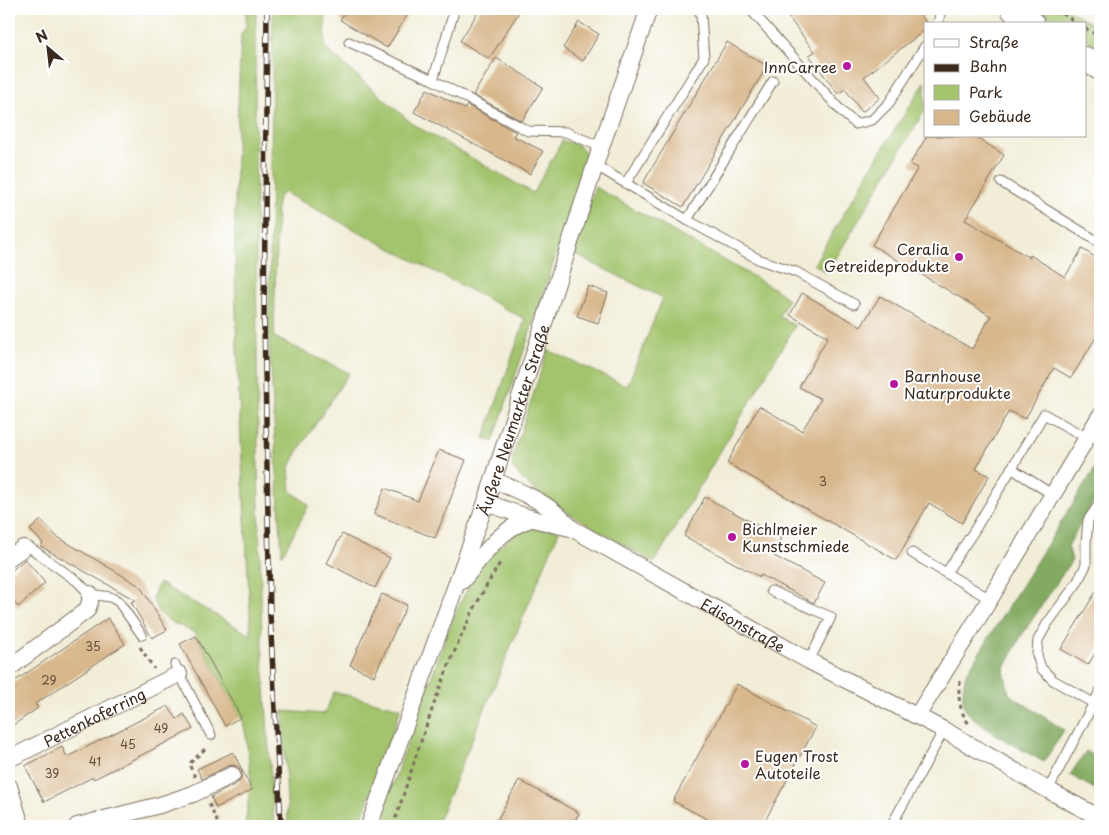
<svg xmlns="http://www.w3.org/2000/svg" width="1109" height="835" font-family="'Playpen Sans',sans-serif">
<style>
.green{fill:#a3c46d;stroke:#6f7746}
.forest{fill:#82aa60;stroke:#5e6a3f}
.building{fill:#d8b78c}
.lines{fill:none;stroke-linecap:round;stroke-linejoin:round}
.lane-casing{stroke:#7b6e5f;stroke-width:11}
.street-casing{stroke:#7b6e5f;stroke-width:18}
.secondary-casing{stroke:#7b6e5f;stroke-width:26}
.path{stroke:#7b6e5f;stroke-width:3;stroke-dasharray:4 4;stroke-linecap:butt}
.lane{stroke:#fff;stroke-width:9}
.street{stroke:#fff;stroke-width:16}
.secondary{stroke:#fff;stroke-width:24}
.rail-casing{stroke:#3b2a1e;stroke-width:5.5}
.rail{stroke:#fff;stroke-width:4;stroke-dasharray:11;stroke-linecap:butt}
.poi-dot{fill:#b5179e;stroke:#fff;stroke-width:2}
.labels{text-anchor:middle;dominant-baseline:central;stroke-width:4;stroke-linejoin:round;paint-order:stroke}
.number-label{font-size:12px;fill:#624d3a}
.poi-label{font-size:15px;fill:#3b2a1e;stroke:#fff;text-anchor:start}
.street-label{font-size:15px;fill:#3b2a1e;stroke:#fff}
</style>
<rect width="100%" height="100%" fill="#fff"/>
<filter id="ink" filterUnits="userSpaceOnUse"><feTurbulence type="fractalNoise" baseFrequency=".02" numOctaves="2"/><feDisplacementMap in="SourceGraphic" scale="10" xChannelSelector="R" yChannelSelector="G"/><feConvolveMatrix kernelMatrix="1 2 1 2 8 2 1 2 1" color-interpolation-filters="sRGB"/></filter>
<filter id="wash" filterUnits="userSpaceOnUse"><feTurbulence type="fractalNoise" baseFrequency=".0096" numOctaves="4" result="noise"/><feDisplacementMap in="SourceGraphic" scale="20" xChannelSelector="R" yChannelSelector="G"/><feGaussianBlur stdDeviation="1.12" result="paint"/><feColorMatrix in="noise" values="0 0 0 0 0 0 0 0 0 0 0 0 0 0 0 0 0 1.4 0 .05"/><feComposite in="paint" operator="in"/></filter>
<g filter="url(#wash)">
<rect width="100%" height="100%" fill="#f1edd7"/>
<g class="green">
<path d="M246,9H256L255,121L258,462L262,642L274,826H245L251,780L246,736L243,721L195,633L171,622L158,612L152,598L159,583L251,635C245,508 236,381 235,254C234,181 238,108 241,35L246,26Z"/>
<path d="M273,9H326L325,48L414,125L533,193L562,141C574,143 586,146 588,160L493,442L484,438L525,319L283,192L277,200L274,337L349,373L298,451L289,469L291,491L309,505L282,555L269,337Z"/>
<polygon points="1040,9 1068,9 1100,29 1100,47 1085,39 1085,24 1062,24"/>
<polygon points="925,82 925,110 827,273 814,264 878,156"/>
<polygon points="595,187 775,289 788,299 779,316 795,326 654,563 567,512 528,485 512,468 513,455 548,350 627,386 663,298 574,254"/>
<polygon points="539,525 559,531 436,826 378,826 398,769 453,618 468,587 486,559 520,529"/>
<polygon points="334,692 401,708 359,826 288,826 283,711 324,714"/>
</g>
<g class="forest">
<path d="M1100,460V490L1068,546L1072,560L1020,638L1004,670L1009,694L1064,730L1044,762C1028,753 970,723 965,708C961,697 963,685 966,674Z"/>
<polygon points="1086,751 1100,759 1100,792 1070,775"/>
</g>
<g id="blocks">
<g class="building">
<polygon points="347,9 411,9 387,48 340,20"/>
<polygon points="480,9 521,9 489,59 460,41"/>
<polygon points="782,9 916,9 925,21 925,30 864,77 880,98 862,112 845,89 838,94 809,55 815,52"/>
<polygon points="579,22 599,34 583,61 563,48"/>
<polygon points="727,42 767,66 683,207 643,183"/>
<polygon points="496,58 543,87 522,121 473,95"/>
<polygon points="427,89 465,109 467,105 516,132 513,136 543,151 530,174 414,112"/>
<polygon points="927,136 975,136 1004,155 965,220 1030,258 1030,255 1065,277 1082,249 1100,260 1100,331 1071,378 1054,368 1025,419 1009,411 976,469 989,476 962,523 929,503 896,560 727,463 759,406 802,431 821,399 799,387 828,337 790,315 802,293 861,327 880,296 972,349 991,316 872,245 918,168 910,164"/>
<polygon points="588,286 608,293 598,323 577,316"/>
<polygon points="439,450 466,460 435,538 374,514 385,488 418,501"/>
<polygon points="705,497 781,538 772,555 825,583 814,603 761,575 760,577 684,536"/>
<polygon points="41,520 56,536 140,586 167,630 152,638 131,602 135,600 40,546 43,543 30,530"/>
<polygon points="342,534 390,558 375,588 327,563"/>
<polygon points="25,559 45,583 18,607 9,596 9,573"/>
<polygon points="1100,585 1100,645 1088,665 1061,649"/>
<polygon points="382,594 407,605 374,676 350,665"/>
<polygon points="108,618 125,644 35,704 38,708 9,728 9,685"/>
<polygon points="196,636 241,717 225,726 180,644"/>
<polygon points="737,684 816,727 762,826 720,826 673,801"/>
<polygon points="168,706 177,719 184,714 193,729 94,779 93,777 44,802 25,766 62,747 67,757"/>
<polygon points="233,752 252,790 216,808 211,797 236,784 240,781 242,775 241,770 237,766 232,765 228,766 202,779 197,769"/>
<polygon points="519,780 579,813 572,826 494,826"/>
</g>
</g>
</g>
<g filter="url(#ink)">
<use href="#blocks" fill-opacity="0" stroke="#7b6e5f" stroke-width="1"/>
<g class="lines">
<defs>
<g id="lane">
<polyline points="750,9 843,113 856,124 872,120 889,103 925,46"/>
<polyline points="937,9 940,14 938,24"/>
<polyline points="453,15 433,80 528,131 566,132 601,147"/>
<polyline points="349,42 433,80"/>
<polyline points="595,165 687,220 760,260 796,272 854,304"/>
<polyline points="1001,182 1100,243"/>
<polyline points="626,183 704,58 701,16 699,9"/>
<polyline points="687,220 773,81"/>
<polyline points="1011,468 1053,495"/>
<polyline points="23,548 29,547 77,581 90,594 110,597 118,601 142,635"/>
<polyline points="912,553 990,599"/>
<polyline points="946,573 974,531 1044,414 1087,438"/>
<polyline points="771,591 831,617 809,661"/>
<polyline points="175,665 211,735"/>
<polyline points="1093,703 1053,680 1041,668 1037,655 1038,640 1047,624 1077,583 1086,565 1086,543 1088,520 1100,503"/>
<polyline points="1048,790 1100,691"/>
<polyline points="891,826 944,730"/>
</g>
<g id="street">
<path id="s1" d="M493,480C514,489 535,497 552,510C560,516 566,523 573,529L809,661L944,730L1048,790L1100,818"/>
<path d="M486,502C515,514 540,522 570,528"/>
<polyline points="9,558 23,548"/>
<path d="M462,581C477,563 492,540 513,527C518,524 525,521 531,519"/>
<polyline points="9,668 87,610 90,602 90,594"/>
<polyline points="917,716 990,599 1100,416"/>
<path id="s2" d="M9,759L179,674"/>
<polyline points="9,786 21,826"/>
<polyline points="77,826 160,805 193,794 232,775"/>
<path id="s3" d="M369,826L486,502L601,147L649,9"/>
</g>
<g id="secondary">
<polyline points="1013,9 1032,24"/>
<polyline points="1085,59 1100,68"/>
</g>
</defs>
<use href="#lane" class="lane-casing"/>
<use href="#street" class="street-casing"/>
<use href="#secondary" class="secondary-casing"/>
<g class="path">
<polyline points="1056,9 1078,24"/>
<polyline points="1085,28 1100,37"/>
<polyline points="140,647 154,669"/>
<path d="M960,681C957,696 960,714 970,725"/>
<polyline points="195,777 189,764 207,747"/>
<polyline points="209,804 219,826"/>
<path d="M393,826C423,737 449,644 500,563"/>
</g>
<use href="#lane" class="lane"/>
<use href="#street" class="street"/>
<use href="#secondary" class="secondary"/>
<defs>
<polyline id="rail" points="267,9 264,321 270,614 281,826"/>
</defs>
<use href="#rail" class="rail-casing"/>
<use href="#rail" class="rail"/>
</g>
</g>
<g class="poi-dot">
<circle cx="847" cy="66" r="5"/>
<circle cx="959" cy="257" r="5"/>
<circle cx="894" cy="384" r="5"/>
<circle cx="732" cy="537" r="5"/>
<circle cx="745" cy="764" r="5"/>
</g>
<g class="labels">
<g class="number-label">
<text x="823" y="481">3</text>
<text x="93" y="646">35</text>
<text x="49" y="680">29</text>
<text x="161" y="728">49</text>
<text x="128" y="744">45</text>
<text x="95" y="761">41</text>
<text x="52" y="773">39</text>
</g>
<g class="poi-label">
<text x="837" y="66" text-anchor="end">InnCarree</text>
<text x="949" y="248" text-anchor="end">Ceralia<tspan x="949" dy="17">Getreideprodukte</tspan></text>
<text x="904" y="375">Barnhouse<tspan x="904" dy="17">Naturprodukte</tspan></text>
<text x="742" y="528">Bichlmeier<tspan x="742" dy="17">Kunstschmiede</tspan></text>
<text x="755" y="755">Eugen Trost<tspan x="755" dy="17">Autoteile</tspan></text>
</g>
<g class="street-label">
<text stroke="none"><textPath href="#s3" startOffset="431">Äußere Neumarkter Straße</textPath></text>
<text stroke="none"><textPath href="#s1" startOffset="290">Edisonstraße</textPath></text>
<text stroke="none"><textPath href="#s2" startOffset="95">Pettenkoferring</textPath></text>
</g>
</g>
<rect width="1109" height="835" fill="none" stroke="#fff" stroke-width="30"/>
<rect x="924" y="22" width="162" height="115" fill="#ffffff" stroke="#b1aaa5"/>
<rect x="934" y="39" width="25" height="8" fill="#ffffff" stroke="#b1aaa5"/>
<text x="969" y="48" font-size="15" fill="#3b2a1e">Straße</text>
<rect x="934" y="64" width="25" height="8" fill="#3b2a1e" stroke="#b1aaa5"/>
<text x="969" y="72" font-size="15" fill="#3b2a1e">Bahn</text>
<rect x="934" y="85" width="25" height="15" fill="#a3c46d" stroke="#b1aaa5"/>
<text x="969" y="98" font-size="15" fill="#3b2a1e">Park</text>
<rect x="934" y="110" width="25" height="15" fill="#d8b78c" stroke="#b1aaa5"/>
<text x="969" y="122" font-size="15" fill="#3b2a1e">Gebäude</text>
<g transform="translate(48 48) rotate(332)" stroke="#ffffff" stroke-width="4" paint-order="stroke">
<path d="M0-4L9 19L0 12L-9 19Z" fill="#3b2a1e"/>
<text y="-8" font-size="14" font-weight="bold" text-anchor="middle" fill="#3b2a1e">N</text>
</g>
</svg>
